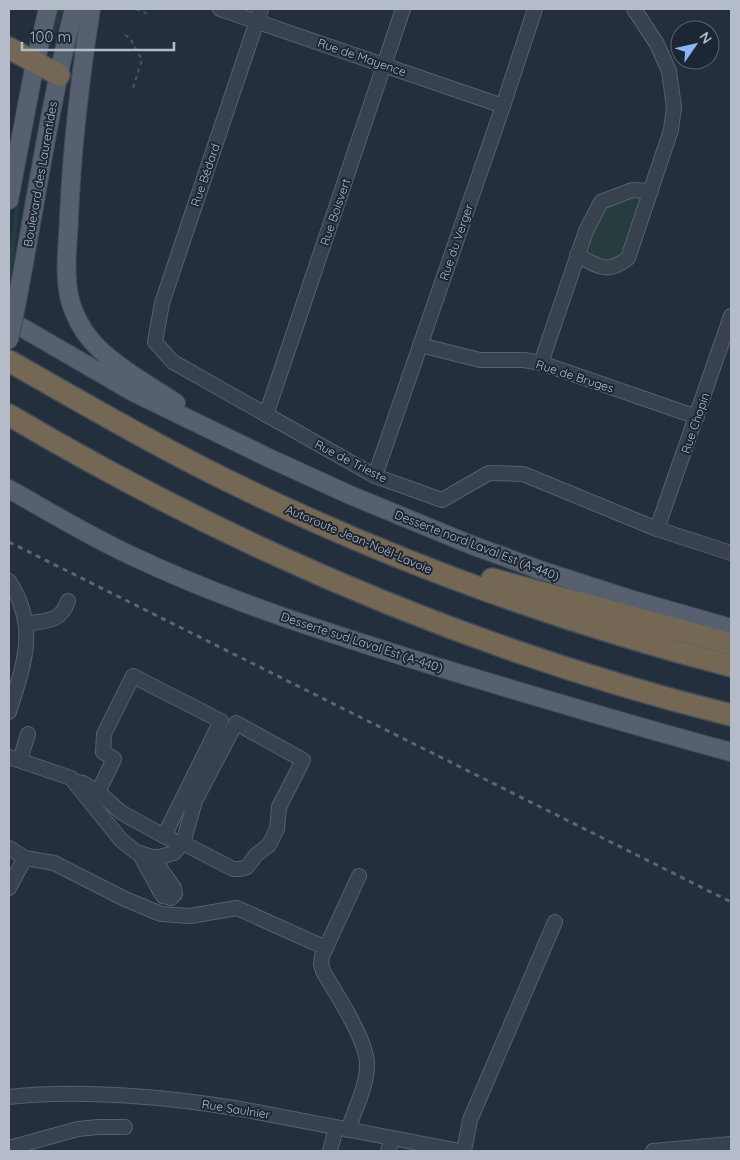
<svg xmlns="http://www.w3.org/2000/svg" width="740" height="1160" font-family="Quicksand,sans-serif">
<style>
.green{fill:#263c3f}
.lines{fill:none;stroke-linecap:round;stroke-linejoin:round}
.minor-casing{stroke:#565f6c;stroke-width:16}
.major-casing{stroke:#414a57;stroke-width:20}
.highway-casing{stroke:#434c59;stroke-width:24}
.path{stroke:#44595c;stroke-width:2;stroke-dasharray:4 4;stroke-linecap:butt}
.minor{stroke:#38414e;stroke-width:14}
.major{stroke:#56606e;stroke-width:18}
.highway{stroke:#746855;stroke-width:21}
.rail{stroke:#5a6575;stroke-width:3;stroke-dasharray:5 5;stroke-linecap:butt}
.major-bridge-casing{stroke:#414a57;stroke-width:20;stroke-linecap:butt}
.major-bridge{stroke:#56606e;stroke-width:18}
.labels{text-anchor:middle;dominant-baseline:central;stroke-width:4;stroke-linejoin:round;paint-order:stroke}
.street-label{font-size:12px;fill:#b4bcc9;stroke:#1d2633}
</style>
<rect width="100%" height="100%" fill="#242f3e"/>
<g class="green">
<polygon points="57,9 64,9 49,50 47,49"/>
<polygon points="651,191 618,266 577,255 601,202"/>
<polygon points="17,199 20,199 14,258 9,291 9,251"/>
</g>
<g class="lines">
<defs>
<g id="minor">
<polyline points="220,9 503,106"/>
<polyline points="261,9 162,303 155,342 173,362 375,476 442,500 489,473 523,474 657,529 731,553"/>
<path d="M577,255C598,266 607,275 628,258L671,130L674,107L669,71L657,44L634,9"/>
<polyline points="420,345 480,360 524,360 541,363 697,417"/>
<polyline points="541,363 586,231 601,202 632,190 651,191"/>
<polyline points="266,415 403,9"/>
<polyline points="375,476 503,106 535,9"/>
<polyline points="657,529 731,316"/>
<path d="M9,581C39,627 24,664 9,712"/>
<path d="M26,624C47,620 60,623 68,601"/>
<polyline points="9,757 71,778 121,840 136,852 152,857 159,857 174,853 183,843 233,869 240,869 247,867 256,855 269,845 277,829 279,807 303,760 236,723 195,801 183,843 174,841 164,836"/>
<polyline points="20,760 28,734"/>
<polyline points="76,782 83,783 98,792 114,759 103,752 104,734 133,676 221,721 164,836 122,813 98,792"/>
<polyline points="9,848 25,858"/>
<polyline points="139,853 161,893 163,896 171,898 175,894 174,888 152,857"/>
<polyline points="9,888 25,858 54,863 125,899 161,914 190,916 237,908 326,948"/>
<path d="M9,1097C81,1089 169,1097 241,1109L460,1151"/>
<path d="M348,1130C354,1111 367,1086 367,1066C368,1041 336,994 323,971L321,964L322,956L359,876"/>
<polyline points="9,1148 78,1129 98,1127 125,1127"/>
<polyline points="330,1151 336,1128"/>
<polyline points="388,1151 392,1139"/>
<polyline points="464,1151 470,1120 555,922"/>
<polyline points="653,1151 731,1144"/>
</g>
<g id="major">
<path d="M91,9C80,78 72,147 69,217C68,243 64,270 69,296C72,309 77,320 84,331C104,361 146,383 176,403"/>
<polyline points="9,200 35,63 48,9"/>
<path d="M18,296C36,200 50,103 74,9"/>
<polyline points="9,320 135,393 269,458 350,495 469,544 540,570 633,600 731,628"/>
<path d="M9,489C48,511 87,535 128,554C228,602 335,635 441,668C537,697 634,726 731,752"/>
</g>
<g id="highway">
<polyline points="9,48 59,75"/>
<path d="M9,361C88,406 167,452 249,491C403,565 565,623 731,666"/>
<path d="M9,415C234,548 477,652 731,715"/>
<polyline points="492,579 731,644"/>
</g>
</defs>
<use href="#minor" class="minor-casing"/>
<use href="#major" class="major-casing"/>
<use href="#highway" class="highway-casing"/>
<g class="path">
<polyline points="136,9 148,14"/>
<polyline points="125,35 130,38 142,60 132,91"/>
</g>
<use href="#minor" class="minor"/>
<use href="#major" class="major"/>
<use href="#highway" class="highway"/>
<polyline class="rail" points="9,542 731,902"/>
<defs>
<polyline id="major-bridge" points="9,340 18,296"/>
</defs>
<use href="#major-bridge" class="major-bridge-casing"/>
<use href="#major-bridge" class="major-bridge"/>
</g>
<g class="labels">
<g class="street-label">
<text transform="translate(362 57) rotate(19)">Rue de Mayence</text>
<text transform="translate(40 174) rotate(-80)">Boulevard des Laurentides</text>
<text transform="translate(205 175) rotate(-71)">Rue Bédard</text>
<text transform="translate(335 212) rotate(-71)">Rue Boisvert</text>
<text transform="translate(456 242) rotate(-71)">Rue du Verger</text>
<text transform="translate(575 376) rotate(18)">Rue de Bruges</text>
<text transform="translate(695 423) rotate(-71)">Rue Chopin</text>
<text transform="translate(351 461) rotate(27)">Rue de Trieste</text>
<text transform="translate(359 539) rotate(23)">Autoroute Jean-Noël-Lavoie</text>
<text transform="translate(477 545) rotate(21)">Desserte nord Laval Est (A-440)</text>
<text transform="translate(362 642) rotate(18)">Desserte sud Laval Est (A-440)</text>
<text transform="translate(236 1109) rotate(9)">Rue Saulnier</text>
</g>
</g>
<rect width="740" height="1160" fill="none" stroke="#b4bcc9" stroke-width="20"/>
<g transform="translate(695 45) rotate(56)"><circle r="24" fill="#1d2633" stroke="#59626f"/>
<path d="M0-4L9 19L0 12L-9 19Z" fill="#8ab4f8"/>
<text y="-8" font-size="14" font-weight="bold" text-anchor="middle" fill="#b4bcc9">N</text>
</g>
<path d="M22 42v8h152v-8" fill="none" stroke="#b4bcc9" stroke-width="2.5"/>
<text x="30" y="42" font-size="15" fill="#b4bcc9" stroke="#1d2633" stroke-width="4" paint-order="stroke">100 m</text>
</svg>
